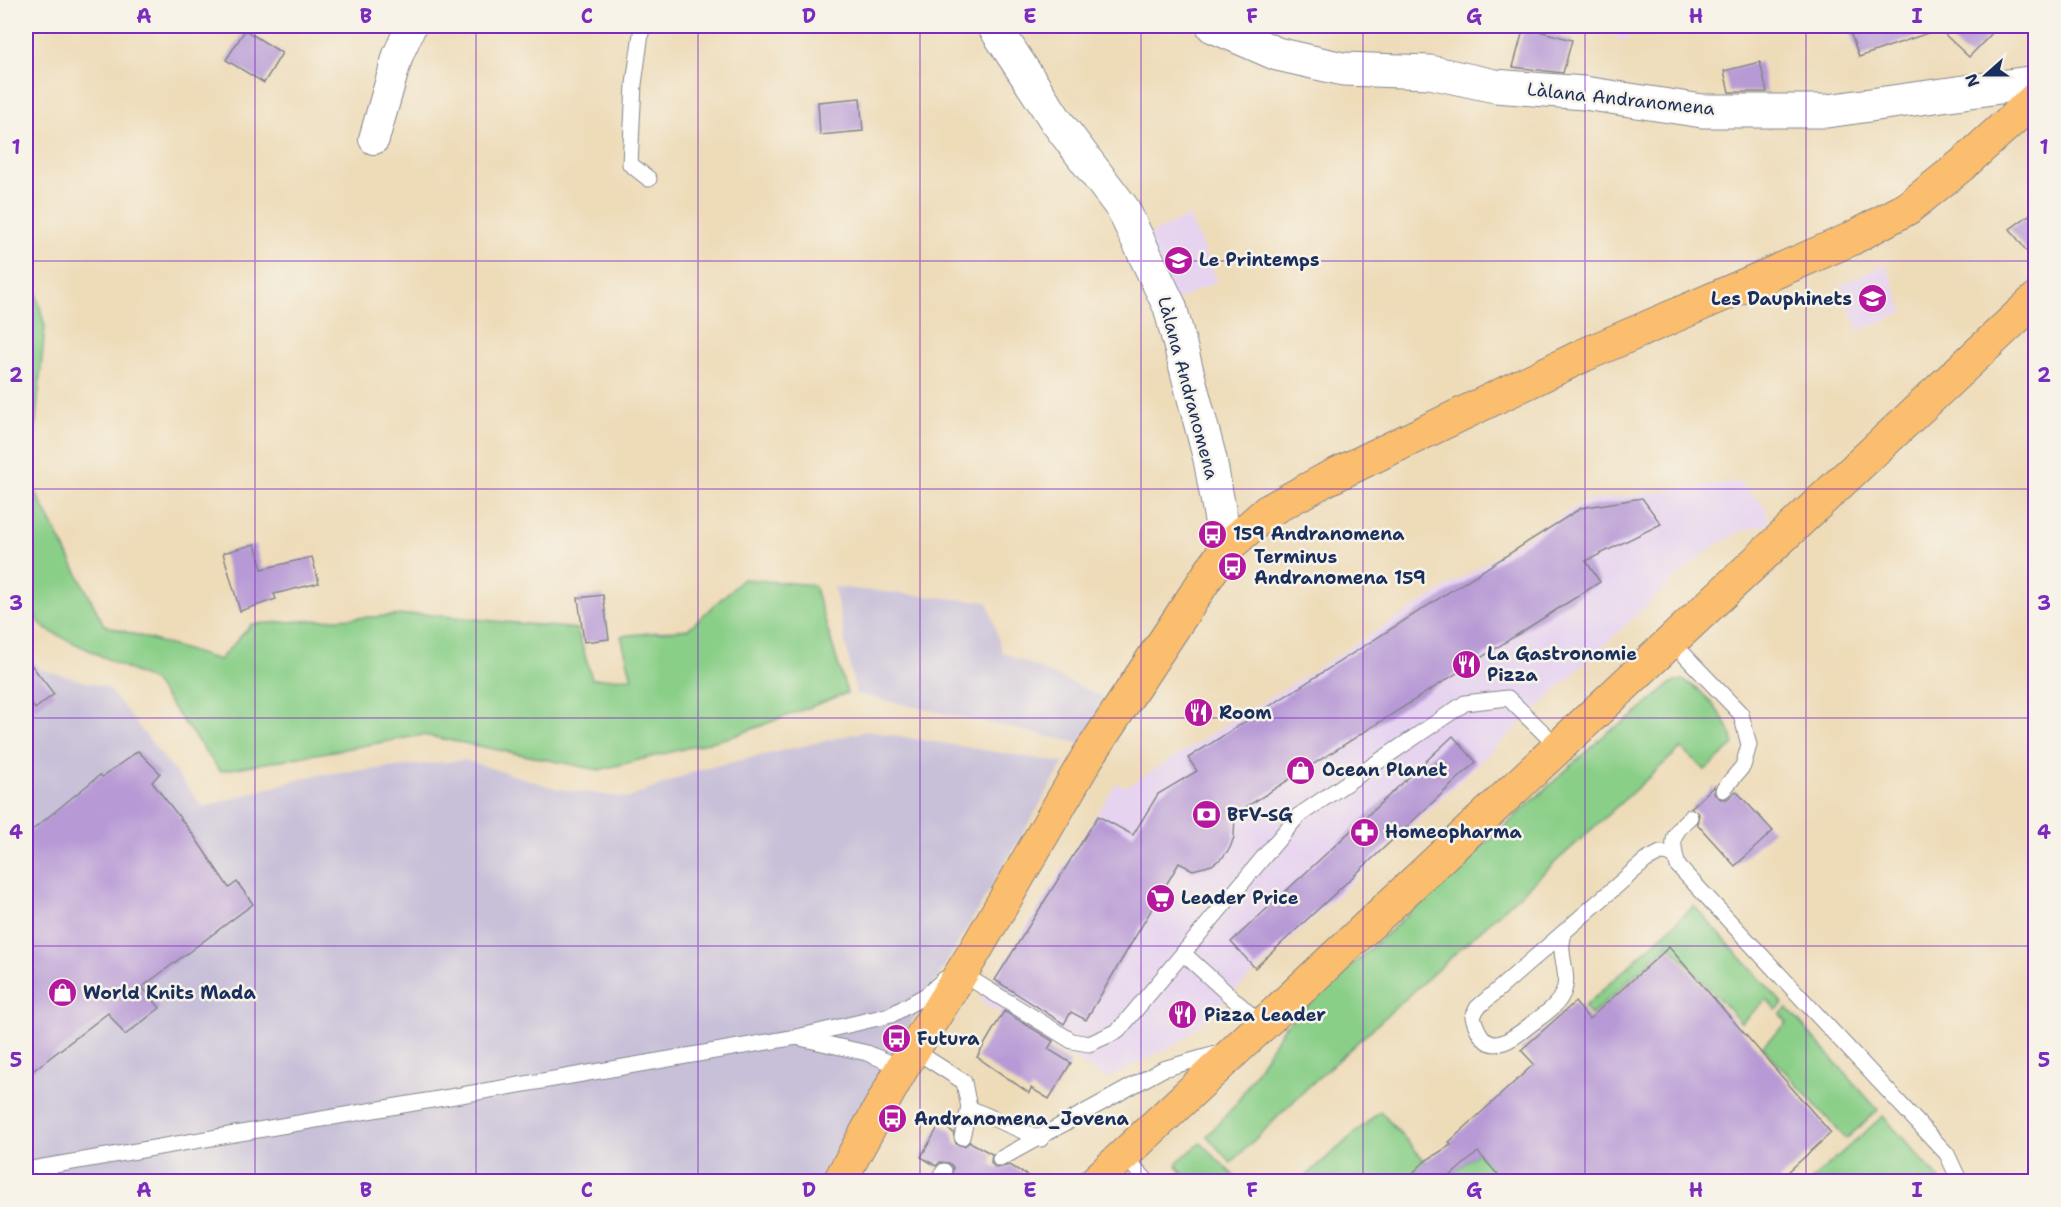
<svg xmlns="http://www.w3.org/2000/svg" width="2061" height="1207" font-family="'Shantell Sans',sans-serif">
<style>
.built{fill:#e6d3f0}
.industrial{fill:#c8c0d8}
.green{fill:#8acf88;stroke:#527f73;stroke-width:1.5}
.building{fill:#b79ad5}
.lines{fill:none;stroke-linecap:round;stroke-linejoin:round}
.service-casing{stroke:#84868c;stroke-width:17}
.minor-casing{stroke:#84868c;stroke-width:32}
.tertiary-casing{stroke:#84868c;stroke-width:35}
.primary-casing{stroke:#84868c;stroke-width:35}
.service{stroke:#fff;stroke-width:15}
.minor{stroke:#fff;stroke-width:30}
.tertiary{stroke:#fff;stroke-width:33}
.primary{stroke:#fbbd6e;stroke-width:33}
.grid{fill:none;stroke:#7b2cbf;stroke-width:1.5;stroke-opacity:0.55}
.labels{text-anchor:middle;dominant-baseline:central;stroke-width:5;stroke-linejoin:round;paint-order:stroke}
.street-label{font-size:18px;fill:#1b2f5e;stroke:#f7f3e8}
.poi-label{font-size:18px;font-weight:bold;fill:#1b2f5e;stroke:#f7f3e8;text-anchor:start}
.neatline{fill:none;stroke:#7b2cbf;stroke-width:2}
.grid-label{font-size:20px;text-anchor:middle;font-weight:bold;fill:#7b2cbf}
</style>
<rect width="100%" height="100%" fill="#f7f3e8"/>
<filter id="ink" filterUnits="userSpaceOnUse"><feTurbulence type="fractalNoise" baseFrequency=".0167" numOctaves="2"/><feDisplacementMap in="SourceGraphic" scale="12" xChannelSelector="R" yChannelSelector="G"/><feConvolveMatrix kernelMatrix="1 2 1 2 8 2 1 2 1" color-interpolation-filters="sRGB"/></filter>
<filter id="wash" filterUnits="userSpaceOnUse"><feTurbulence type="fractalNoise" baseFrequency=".008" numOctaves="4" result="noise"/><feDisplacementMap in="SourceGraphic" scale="24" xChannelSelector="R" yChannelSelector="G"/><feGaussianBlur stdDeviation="1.35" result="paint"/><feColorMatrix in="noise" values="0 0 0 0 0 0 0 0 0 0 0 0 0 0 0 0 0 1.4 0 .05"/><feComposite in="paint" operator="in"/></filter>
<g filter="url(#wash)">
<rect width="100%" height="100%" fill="#eedcb9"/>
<g class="built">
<polygon points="1608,26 1637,26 1623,42 1606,28"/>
<polygon points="1189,216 1217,281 1165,306 1140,239"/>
<polygon points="1886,264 1904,312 1859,331 1841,285"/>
<polygon points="1739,482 1765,507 1769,524 1742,531 1711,548 1680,574 1182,1041 1107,1079 980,1001 1116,784 1128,786 1585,501"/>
</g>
<g class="industrial">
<polygon points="834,587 988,602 1002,652 1103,697 1088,745 856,694"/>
<polygon points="26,652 40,669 108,688 203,807 315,775 465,760 558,789 629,798 698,770 867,731 1064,763 818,1181 26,1181"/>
</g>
<g class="green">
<polygon points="26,253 45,327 30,481 104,625 219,660 252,624 423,614 577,629 592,679 632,678 621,636 688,629 743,579 814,585 847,693 734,736 599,770 423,735 220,771 153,681 45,629 26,605"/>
<path d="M1682,680C1704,689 1730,721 1734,745L1705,770L1681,748L1306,1089L1231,1163L1207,1136L1236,1104L1284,1027L1609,731L1631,718L1670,684Z"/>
<polygon points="1694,906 1783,1004 1776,1010 1767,999 1741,1023 1669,944 1591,1015 1584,1007"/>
<polygon points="1787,1008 1878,1110 1846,1139 1762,1046 1787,1023 1780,1014"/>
<polygon points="1380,1111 1425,1161 1421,1181 1299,1182"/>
<polygon points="1883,1116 1941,1181 1810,1181"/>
<polygon points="1201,1143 1238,1180 1238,1181 1188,1181 1177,1166 1178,1161"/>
<polygon points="1478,1152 1504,1181 1443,1182"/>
</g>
<g id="blocks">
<g class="building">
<polygon points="1848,26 1999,26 1969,57 1939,29 1859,57"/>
<polygon points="1524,27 1572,40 1563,73 1513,67"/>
<polygon points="245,30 282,53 264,83 226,60"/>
<polygon points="1760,62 1767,92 1729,92 1724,71"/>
<polygon points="860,98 863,131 820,135 818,102"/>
<polygon points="2036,210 2036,264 2010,229"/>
<polygon points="1642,498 1661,524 1586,561 1600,582 1235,814 1234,837 1230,848 1223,857 1212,865 1193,870 1179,863 1086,1020 1071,1012 1064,1024 995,980 1098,816 1133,835 1158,794 1197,771 1188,758 1581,508"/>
<polygon points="255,544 262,569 312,557 319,583 274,594 276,599 240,611 223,553"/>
<polygon points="603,595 609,639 584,642 578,598"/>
<polygon points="26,658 54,694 35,709 26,695"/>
<polygon points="1453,736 1476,762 1255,968 1231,942"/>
<polygon points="138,751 160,773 152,782 194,836 229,888 237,882 253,904 142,987 160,1008 125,1035 108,1013 26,1076 26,835 100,775 102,777"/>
<polygon points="1714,786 1714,794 1721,799 1727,799 1736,791 1773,831 1735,866 1697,824 1699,814 1691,808"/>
<polygon points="1669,947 1831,1133 1777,1182 1504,1182 1478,1152 1443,1182 1404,1182 1425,1161 1451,1145 1449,1142 1534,1064 1521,1050 1575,1002 1589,1019"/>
<polygon points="1004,1011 1053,1041 1048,1049 1071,1063 1049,1099 1031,1088 1029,1093 977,1057"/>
<polygon points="940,1124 953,1132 956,1144 964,1146 970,1142 992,1154 991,1163 996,1168 1010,1165 1038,1182 962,1182 952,1176 953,1167 949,1163 940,1162 936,1166 921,1157"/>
</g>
</g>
</g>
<g filter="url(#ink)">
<use href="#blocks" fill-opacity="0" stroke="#84868c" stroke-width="1.5"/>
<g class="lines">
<defs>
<g id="service">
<polyline points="642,26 634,84 630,164 649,179"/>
<polyline points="1671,641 1741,714 1749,745 1743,766 1723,790"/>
<path d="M1690,817C1671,834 1671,841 1678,866L1947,1154L1960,1182"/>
<path d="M1564,932L1477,1008L1473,1017C1485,1058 1505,1045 1530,1025C1543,1015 1557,1007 1563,993C1569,980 1563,964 1562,951C1561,945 1563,938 1564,932L1645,861L1660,853L1674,854"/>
<polyline points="1183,953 1262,1025"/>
<polyline points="961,973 1072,1041 1089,1044 1118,1031 1298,816 1465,703 1508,698 1558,747"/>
<polyline points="800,1038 867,1053 902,1068"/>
<polyline points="914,1050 964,1082 969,1108 962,1137"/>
<polyline points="969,1108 1041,1139"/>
<polyline points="1123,1155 1148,1182"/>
<polyline points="1000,1159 1163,1069 1223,1052"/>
<polyline points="26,1170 797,1037 891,1015 928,994 944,979"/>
<polyline points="937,1182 944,1171"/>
</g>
<polyline id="minor" points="374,139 398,55 411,26"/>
<g id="tertiary">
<polyline points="994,26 1057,122 1123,209 1170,307 1210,459 1226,548"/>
<polyline points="1213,26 1277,54 1343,69 1430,72 1495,86 1584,93 1702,111 1827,111 2036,82"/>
</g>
<g id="primary">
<polyline points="839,1182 902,1068 975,951 1087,758 1226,548 1268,511 1325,480 1584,355 1849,240 1908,208 1963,164 2036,98"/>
<polyline points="1095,1182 2036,299"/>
</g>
</defs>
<use href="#service" class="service-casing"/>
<use href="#minor" class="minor-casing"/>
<use href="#tertiary" class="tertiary-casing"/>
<use href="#primary" class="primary-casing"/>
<use href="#service" class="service"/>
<use href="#minor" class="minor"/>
<use href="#tertiary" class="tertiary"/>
<use href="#primary" class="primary"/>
</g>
</g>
<path class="grid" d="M255,26V1182M476,26V1182M698,26V1182M920,26V1182M1141,26V1182M1363,26V1182M1585,26V1182M1806,26V1182M26,261H2036M26,489H2036M26,718H2036M26,946H2036"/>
<defs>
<symbol id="school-disc" viewBox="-11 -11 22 22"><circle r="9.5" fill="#b5179e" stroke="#f7f3e8"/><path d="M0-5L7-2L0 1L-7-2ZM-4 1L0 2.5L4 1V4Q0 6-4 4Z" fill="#fff"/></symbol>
<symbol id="bus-disc" viewBox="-11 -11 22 22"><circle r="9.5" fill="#b5179e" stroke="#f7f3e8"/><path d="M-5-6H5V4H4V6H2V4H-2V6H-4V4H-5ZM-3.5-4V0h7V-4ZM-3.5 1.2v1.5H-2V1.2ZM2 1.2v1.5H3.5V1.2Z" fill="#fff"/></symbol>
<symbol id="restaurant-disc" viewBox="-11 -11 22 22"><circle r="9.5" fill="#b5179e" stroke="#f7f3e8"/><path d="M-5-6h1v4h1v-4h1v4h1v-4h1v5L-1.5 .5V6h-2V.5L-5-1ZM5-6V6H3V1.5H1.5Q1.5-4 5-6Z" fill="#fff"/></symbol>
<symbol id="shop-disc" viewBox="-11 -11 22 22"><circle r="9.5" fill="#b5179e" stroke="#f7f3e8"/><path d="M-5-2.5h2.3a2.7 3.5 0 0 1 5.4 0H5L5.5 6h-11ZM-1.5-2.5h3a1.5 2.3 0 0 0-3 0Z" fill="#fff"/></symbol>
<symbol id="bank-disc" viewBox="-11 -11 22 22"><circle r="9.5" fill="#b5179e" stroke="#f7f3e8"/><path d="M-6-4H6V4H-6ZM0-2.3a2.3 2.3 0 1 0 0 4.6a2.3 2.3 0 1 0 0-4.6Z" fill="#fff"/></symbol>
<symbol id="pharmacy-disc" viewBox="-11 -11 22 22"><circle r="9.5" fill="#b5179e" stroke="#f7f3e8"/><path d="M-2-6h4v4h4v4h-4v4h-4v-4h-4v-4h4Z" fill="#fff"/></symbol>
<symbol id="supermarket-disc" viewBox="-11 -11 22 22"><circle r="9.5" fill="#b5179e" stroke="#f7f3e8"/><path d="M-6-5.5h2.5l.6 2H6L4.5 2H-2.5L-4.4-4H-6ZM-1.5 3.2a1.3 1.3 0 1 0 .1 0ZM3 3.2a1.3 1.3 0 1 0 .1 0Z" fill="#fff"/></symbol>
</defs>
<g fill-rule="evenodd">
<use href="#school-disc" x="1162" y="244" width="33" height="33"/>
<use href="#school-disc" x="1856" y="282" width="33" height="33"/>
<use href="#bus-disc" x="1196" y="518" width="33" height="33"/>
<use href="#bus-disc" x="1216" y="550" width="33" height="33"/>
<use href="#restaurant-disc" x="1450" y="648" width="33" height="33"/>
<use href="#restaurant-disc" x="1182" y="696" width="33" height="33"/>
<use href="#shop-disc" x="1284" y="754" width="33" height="33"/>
<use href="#bank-disc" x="1190" y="798" width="33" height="33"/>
<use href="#pharmacy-disc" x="1348" y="816" width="33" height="33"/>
<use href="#supermarket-disc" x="1144" y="882" width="33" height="33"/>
<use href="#shop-disc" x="46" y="976" width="33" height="33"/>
<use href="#restaurant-disc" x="1166" y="998" width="33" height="33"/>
<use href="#bus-disc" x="880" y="1022" width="33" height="33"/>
<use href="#bus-disc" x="876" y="1102" width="33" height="33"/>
</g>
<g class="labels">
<g class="street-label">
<text transform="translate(1621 99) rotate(6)">Làlana Andranomena</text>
<text transform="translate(1188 388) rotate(75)">Làlana Andranomena</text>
</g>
<g class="poi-label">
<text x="1199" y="260">Le Printemps</text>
<text x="1852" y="299" text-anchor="end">Les Dauphinets</text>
<text x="1233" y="534">159 Andranomena</text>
<text x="1254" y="557">Terminus<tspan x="1254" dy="21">Andranomena 159</tspan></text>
<text x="1487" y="654">La Gastronomie<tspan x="1487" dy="21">Pizza</tspan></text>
<text x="1219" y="713">Room</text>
<text x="1322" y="770">Ocean Planet</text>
<text x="1227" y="815">BFV-SG</text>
<text x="1385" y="832">Homeopharma</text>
<text x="1181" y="898">Leader Price</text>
<text x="83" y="993">World Knits Mada</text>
<text x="1204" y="1015">Pizza Leader</text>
<text x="917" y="1039">Futura</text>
<text x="914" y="1119">Andranomena_Jovena</text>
</g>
</g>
<rect width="2061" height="1207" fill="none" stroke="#f7f3e8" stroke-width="66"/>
<g transform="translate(1986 75) rotate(249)" stroke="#f7f3e8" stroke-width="4.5" paint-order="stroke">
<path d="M0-4.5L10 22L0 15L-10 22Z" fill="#1b2f5e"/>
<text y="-9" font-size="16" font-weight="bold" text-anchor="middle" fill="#1b2f5e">N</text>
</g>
<rect x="33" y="33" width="1995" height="1141" class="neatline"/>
<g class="grid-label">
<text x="144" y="23">A</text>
<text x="366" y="23">B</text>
<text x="587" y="23">C</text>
<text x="809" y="23">D</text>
<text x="1030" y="23">E</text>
<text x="1252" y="23">F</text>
<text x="1474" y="23">G</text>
<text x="1696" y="23">H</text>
<text x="1917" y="23">I</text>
<text x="16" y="154">1</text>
<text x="2044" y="154">1</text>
<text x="16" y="382">2</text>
<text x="2044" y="382">2</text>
<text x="16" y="610">3</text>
<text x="2044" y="610">3</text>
<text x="16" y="839">4</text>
<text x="2044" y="839">4</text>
<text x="16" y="1067">5</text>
<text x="2044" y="1067">5</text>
<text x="144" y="1197">A</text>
<text x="366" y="1197">B</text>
<text x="587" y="1197">C</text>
<text x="809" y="1197">D</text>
<text x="1030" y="1197">E</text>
<text x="1252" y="1197">F</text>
<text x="1474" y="1197">G</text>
<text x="1696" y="1197">H</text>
<text x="1917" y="1197">I</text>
</g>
</svg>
